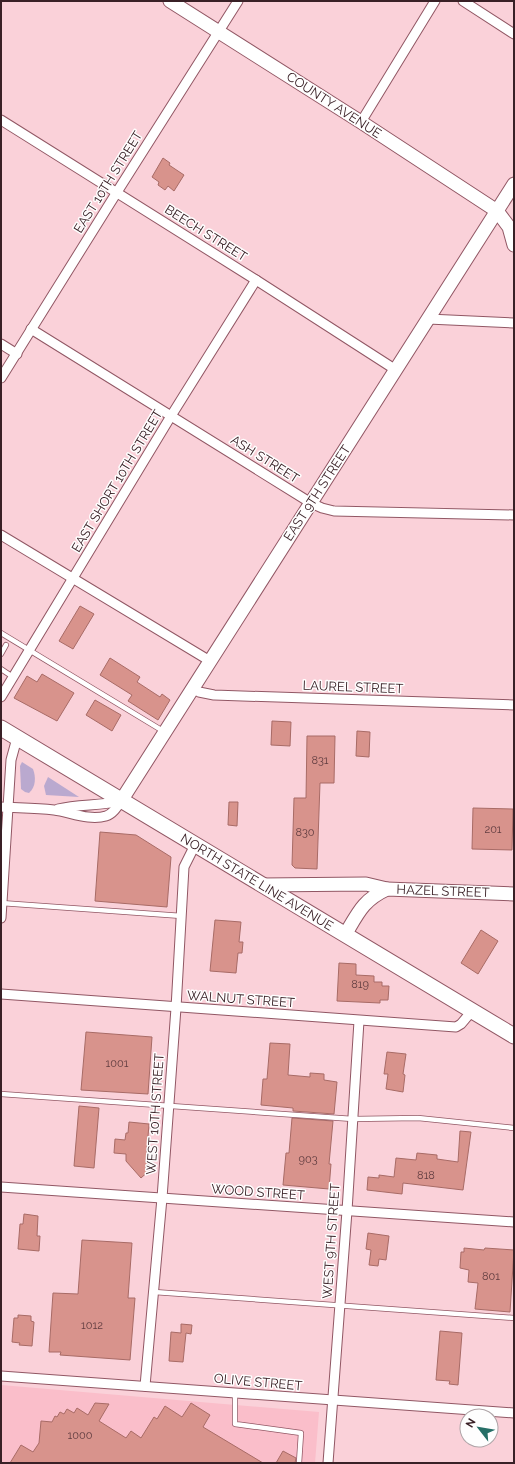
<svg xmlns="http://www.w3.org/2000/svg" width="515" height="1464" font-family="Raleway,sans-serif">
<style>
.built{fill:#fabeca}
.green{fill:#baa9cf}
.building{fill:#d8938c;stroke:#a86b66}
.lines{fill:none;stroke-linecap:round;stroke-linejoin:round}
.lane-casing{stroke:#915764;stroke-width:6}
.street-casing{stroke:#915764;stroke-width:11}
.secondary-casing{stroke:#915764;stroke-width:15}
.primary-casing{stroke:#915764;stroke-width:17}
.lane{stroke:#fff;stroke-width:4.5}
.street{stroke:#fff;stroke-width:9}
.secondary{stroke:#fff;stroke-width:13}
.primary{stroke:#fff;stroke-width:15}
.labels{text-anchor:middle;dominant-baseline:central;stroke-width:3;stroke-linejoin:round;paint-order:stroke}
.number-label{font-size:11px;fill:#613d40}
.street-label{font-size:13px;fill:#392026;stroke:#fefefe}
</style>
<rect width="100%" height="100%" fill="#fad1d9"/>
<polygon class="built" points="1,1385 319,1412 315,1463 1,1463"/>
<g class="green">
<path d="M22,762L33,769C36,777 36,787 29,793L25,792L21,789L20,766Z"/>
<polygon points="48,777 79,797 46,795 44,786"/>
</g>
<g class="building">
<polygon points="163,158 170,163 169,165 184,175 174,191 168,186 165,190 158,185 159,182 152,177"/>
<polygon points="80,606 94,614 73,649 59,641"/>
<polygon points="110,658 140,677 137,682 160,697 162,694 170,700 158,720 128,701 132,695 100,675"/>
<polygon points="42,674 74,693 57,721 14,698 27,676 37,682"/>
<polygon points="95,700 121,715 112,731 86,715"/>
<polygon points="272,721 291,722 290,746 271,745"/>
<polygon points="357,731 370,732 369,757 356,756"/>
<polygon points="307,736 335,736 334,783 320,783 317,869 295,868 292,865 294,798 306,798"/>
<polygon points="229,802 238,802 237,826 228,825"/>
<polygon points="473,808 513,809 512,850 472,849"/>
<polygon points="100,832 136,835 171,857 167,907 95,901"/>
<polygon points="215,920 241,922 239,942 243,942 242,953 238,953 236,973 210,971"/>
<polygon points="481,930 498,941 478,974 461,963"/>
<polygon points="339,963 356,964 356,975 374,976 374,982 382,982 382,986 389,986 388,1000 380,1000 380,1003 337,1001"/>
<polygon points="86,1032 152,1037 148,1094 81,1090"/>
<polygon points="270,1043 290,1044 288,1075 310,1077 310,1073 324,1074 324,1080 337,1082 334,1114 293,1111 293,1108 261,1105 263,1079 267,1079"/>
<polygon points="387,1052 406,1054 403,1074 405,1075 403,1092 386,1089 388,1074 384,1074"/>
<polygon points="79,1106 99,1108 94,1168 74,1166"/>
<polygon points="292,1118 333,1121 329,1164 331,1164 329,1189 283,1185 286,1153 289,1153"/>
<polygon points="129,1122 149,1124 146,1162 152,1168 141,1178 126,1161 126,1154 114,1153 115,1139 125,1140 126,1133 128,1133"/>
<polygon points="460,1131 471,1132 463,1190 403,1183 402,1194 367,1190 368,1177 379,1178 379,1175 394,1177 396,1158 416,1160 417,1153 437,1155 437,1159 458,1162"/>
<polygon points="24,1214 38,1216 37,1236 40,1236 39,1251 18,1249 20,1224 23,1224"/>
<polygon points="368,1233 389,1236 386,1260 379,1259 378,1266 369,1265 371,1250 366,1249"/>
<polygon points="82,1240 132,1243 128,1298 135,1298 130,1360 60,1355 61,1352 49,1352 53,1293 78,1294"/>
<polygon points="464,1248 484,1250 485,1248 514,1250 510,1312 475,1309 478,1283 468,1282 469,1270 460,1268 461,1252 464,1252"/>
<polygon points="18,1315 31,1316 31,1321 34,1322 32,1346 19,1345 20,1343 12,1342 14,1318 18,1318"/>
<polygon points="181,1324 192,1325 191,1334 186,1333 183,1362 169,1361 171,1332 181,1333"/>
<polygon points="440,1331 462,1333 458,1385 449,1384 450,1381 436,1380"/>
<polygon points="95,1403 109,1404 99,1421 126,1438 131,1431 141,1438 154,1417 157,1419 165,1406 182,1417 191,1403 210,1415 203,1427 263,1463 10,1463 21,1445 33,1452 39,1443 41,1421 52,1422 55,1416 57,1417 60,1412 64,1414 67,1409 74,1413 77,1408 88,1415"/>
<polygon points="283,1451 296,1458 295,1463 276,1463"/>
</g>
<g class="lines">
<defs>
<g id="lane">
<polyline points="1,633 163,731"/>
<polyline points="1,654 6,645"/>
<polyline points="1,669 13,677"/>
<polyline points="1,903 182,916"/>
<polyline points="1,1094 353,1119 418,1118 514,1128"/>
<polyline points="154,1292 514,1318"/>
<polyline points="235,1393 235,1424 301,1433 299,1463"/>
</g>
<g id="street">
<polyline points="463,1 514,34"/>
<polyline points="1,120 256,280 396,370"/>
<polyline points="361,122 435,1"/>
<polyline points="428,319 514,323"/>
<polyline points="31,329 311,503 322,508 334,511 514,515"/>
<polyline points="1,344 17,354"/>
<polyline points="1,378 117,192 238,1"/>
<polyline points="1,535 210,661"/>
<polyline points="193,688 199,692 214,695 514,705"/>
<polyline points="1,697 171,416 256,280"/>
<path d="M1,807C18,808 36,808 54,810C70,812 89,821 106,816C113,814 117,807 121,801"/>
<path d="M58,809C79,804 100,806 121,801"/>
<polyline points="1,918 11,760 17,738"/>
<polyline points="1,994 456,1027 461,1024 472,1011"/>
<polyline points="1,1187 514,1222"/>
<polyline points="1,1376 514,1413"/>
<polyline points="145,1386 162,1198 176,1008 184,867 195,845"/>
<polyline points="328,1463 347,1211 359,1021"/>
</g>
<g id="secondary">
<polyline points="170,1 361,122 497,211 509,227 514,245"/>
<polyline points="121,801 514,184"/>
<polyline points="262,885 366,884 387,889"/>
<path d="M345,935C358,913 363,900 387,889L514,894"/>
</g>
<polyline id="primary" points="1,728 514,1036"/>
</defs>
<use href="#lane" class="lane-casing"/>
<use href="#street" class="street-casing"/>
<use href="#secondary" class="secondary-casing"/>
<use href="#primary" class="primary-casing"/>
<use href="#lane" class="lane"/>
<use href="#street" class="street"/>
<use href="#secondary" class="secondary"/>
<use href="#primary" class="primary"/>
</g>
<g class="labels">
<g class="number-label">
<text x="320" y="760">831</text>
<text x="493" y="829">201</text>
<text x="305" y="832">830</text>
<text x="360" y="984">819</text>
<text x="117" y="1063">1001</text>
<text x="308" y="1159">903</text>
<text x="426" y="1175">818</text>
<text x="491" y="1276">801</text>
<text x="92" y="1325">1012</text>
<text x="80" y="1435">1000</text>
</g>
<g class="street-label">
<text transform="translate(334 105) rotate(33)">COUNTY AVENUE</text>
<text transform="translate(108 182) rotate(-58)">EAST 10TH STREET</text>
<text transform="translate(206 233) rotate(32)">BEECH STREET</text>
<text transform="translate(265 459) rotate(32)">ASH STREET</text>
<text transform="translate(117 481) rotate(-59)">EAST SHORT 10TH STREET</text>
<text transform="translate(317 493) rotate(-57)">EAST 9TH STREET</text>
<text transform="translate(353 687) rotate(2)">LAUREL STREET</text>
<text transform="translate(257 882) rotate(31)">NORTH STATE LINE AVENUE</text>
<text transform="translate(443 891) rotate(2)">HAZEL STREET</text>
<text transform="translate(241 999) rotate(4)">WALNUT STREET</text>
<text transform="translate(155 1114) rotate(-86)">WEST 10TH STREET</text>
<text transform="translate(258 1192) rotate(4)">WOOD STREET</text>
<text transform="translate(331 1241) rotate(-86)">WEST 9TH STREET</text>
<text transform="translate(258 1382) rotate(5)">OLIVE STREET</text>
</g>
</g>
<rect width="515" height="1464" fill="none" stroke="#392026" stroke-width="4"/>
<g transform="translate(479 1428) rotate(301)"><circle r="19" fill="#fefefe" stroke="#afa5a8"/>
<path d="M0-3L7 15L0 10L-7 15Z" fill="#266f67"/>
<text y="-6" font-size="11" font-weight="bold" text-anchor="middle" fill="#392026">N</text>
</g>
</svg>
